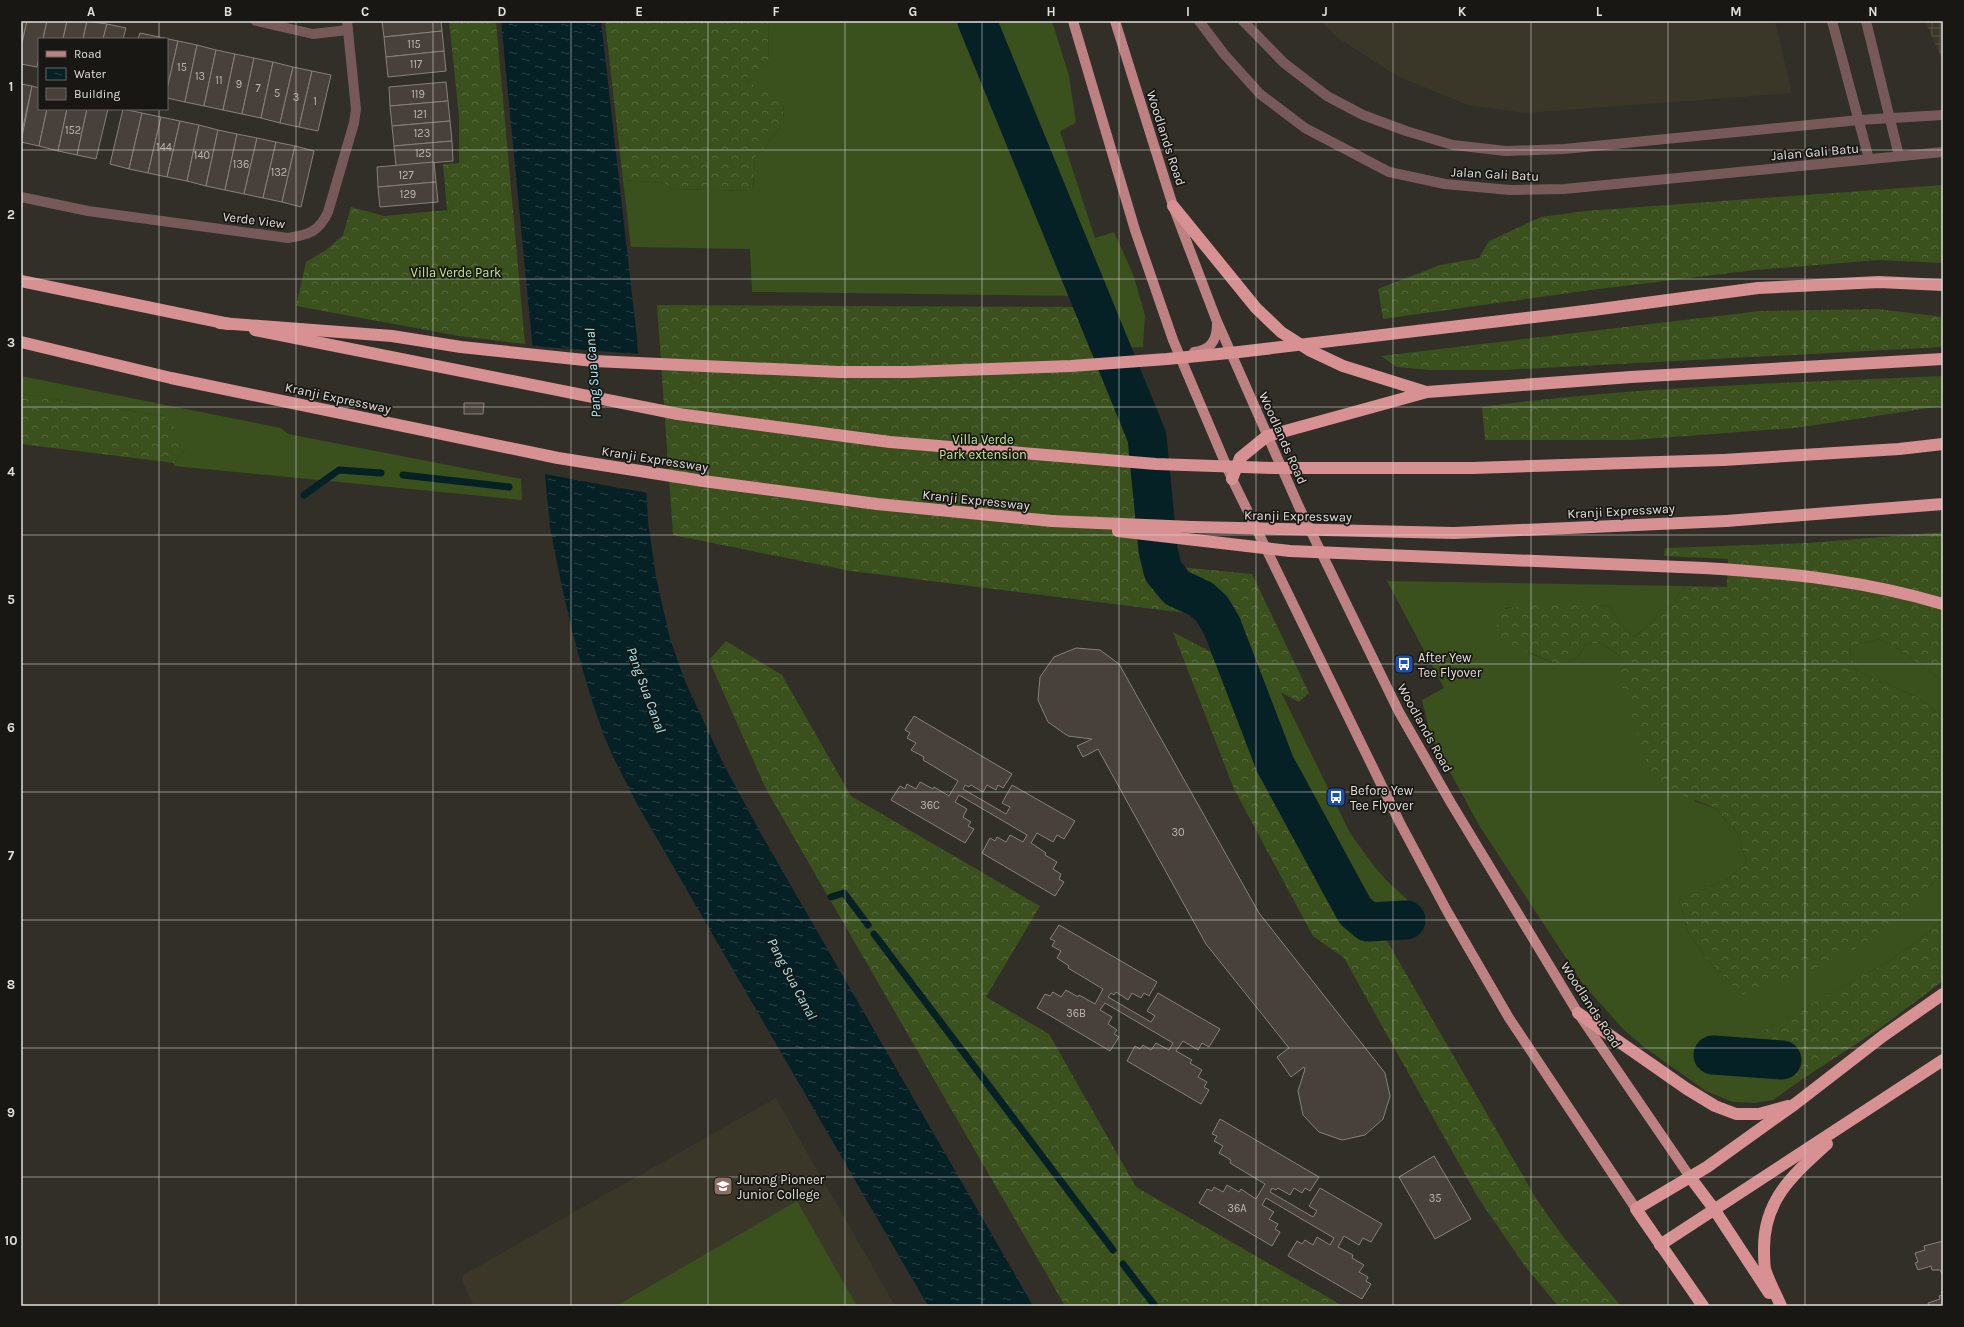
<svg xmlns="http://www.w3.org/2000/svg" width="1964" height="1327" font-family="Karla,sans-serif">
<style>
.built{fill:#3a3729}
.industrial{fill:url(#industrial-grid)}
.grass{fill:#3a501d}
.forest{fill:url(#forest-crowns)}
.water{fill:url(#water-ripples)}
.pier{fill:#312f27}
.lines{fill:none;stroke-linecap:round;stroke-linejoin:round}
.stream{stroke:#052126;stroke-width:7}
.river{stroke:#052126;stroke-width:39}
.building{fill:#48403b;stroke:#89807b}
.minor{stroke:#775959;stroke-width:10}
.major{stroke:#bd8182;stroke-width:10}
.highway{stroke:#d89192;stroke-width:12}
.highway-bridge{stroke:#d89192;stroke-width:12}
.grid{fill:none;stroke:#e0dfda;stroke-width:1;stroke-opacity:0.55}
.labels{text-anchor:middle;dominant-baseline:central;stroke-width:3.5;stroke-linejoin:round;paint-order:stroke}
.number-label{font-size:11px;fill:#bab7b2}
.street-label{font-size:13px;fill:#e0dfda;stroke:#181713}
.park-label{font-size:13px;fill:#c2e995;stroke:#181713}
.poi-label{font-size:13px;fill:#e0dfda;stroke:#181713;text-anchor:start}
.water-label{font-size:14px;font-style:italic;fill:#a6eaf7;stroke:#181713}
.neatline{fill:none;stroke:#e0dfda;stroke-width:1.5}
.grid-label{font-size:13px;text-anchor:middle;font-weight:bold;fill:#e0dfda}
</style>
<defs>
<pattern id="industrial-grid" width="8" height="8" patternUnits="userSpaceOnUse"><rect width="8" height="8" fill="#3a3729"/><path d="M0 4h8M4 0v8" fill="none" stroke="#565447"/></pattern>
<pattern id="forest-crowns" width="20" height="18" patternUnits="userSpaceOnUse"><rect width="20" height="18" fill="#3a501d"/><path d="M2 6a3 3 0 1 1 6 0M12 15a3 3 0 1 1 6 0" fill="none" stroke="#56693d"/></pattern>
<pattern id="water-ripples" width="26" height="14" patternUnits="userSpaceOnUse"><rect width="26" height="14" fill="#052126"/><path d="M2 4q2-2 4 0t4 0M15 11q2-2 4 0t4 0" fill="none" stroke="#294145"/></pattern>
</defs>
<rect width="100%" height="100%" fill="#312f27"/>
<g class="built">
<polygon points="1321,21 1775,21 1792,93 1525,113 1468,105 1397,76 1335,36"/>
<polygon points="776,1098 895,1306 474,1306 463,1283 463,1275"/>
</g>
<polygon class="industrial" points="1925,21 1943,21 1943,61"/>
<g class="grass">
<polygon points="768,21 961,21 1075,296 752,292 750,249 631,247 623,180 664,183 674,189 753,191 755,158 784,123 783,103 743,79 769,62"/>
<polygon points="988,21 1052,21 1069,76 1076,123 1060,131 1095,238 1114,232 1133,274 1145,315 1143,347 1119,348"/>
<polygon points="21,376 281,428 288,434 521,479 522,500 174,466 174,463 186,448 164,416 21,394"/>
<polygon points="1387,581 1685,586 1671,605 1635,637 1624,630 1610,607 1580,601 1505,608 1529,653 1559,665 1577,658 1586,644 1602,643 1621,657 1621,682 1696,802 1715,808 1737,833 1747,862 1729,878 1679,900 1689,934 1709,961 1741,995 1929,887 1943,872 1943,917 1926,935 1891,960 1762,1032 1787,1076 1807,1076 1773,1100 1755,1103 1733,1102 1706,1091 1644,1047 1623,1029 1583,984 1480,827 1431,737 1422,700 1444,688"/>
<polygon points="1879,639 1900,650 1943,681 1943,718 1917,697 1855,670 1849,647"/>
<polygon points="1243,657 1263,683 1281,692 1350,833 1374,866 1388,882 1407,899 1408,903 1380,906 1365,905 1353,896 1283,761"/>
<polygon points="797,1201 857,1306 616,1306"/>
</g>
<g class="forest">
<polygon points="449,21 496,21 525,344 459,336 296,306 306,262 326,250 343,235 351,207 384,216 447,210 443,164 459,163 459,116"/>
<polygon points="605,21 768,21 769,62 744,79 783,103 784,123 755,158 753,191 674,189 664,183 623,180"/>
<polygon points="1943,185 1943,263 1878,260 1755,270 1591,290 1383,319 1378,289 1440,265 1479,258 1489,241 1541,217 1585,211"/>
<polygon points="657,305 1080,307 1133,441 1143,558 1152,585 1164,599 1186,613 851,571 673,535"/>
<polygon points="1878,309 1943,317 1943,347 1504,370 1430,370 1397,367 1381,356 1760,311"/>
<path d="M1943,376V406L1795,428L1633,440H1485L1482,407C1635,386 1789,383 1943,376Z"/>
<polygon points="21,394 164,416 171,422 186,448 174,463 21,444"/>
<path d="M1943,532V681L1900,650L1879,639L1849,647L1855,670L1917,697L1943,718V872C1912,905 1879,938 1838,958C1807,973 1772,983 1741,995L1709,961L1689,934L1679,900L1729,878L1747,862L1737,833L1715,808L1662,787L1651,775L1621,682V657L1602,643L1586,644L1577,658L1559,665L1502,641L1493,612C1515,605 1557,600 1579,601C1589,601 1600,605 1610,607L1624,630L1635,637L1671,605L1685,586L1727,587L1728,559L1664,556L1665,548L1808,543Z"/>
<polygon points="1170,566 1252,574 1309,693 1299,702 1263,683 1243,657 1229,623 1217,602 1204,592 1181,579"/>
<polygon points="1173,632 1211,652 1265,778 1337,913 1365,934 1383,934 1537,1200 1564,1238 1621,1306 1558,1306 1524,1265 1477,1196 1344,958 1313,936 1234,789"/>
<polygon points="726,641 782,675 851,796 1040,906 986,997 1049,1034 1136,1187 1343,1306 1065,1306 766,789 709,660"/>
<polygon points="1943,917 1943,981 1879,1029 1807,1076 1787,1076 1776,1071 1761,1032 1891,960 1926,935"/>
</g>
<path class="water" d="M501,21H601L637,338L648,521L656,577L670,639L685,681L724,765L760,832L1033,1306H928L637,804C626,781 612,757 603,733C579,666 563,597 550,527Z"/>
<polygon class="pier" points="530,346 640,354 648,493 544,474"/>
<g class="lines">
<g class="stream">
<polyline points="403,475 509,487"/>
<polyline points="304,495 339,470 381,473"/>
<polyline points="831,897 844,893 868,925"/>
<polyline points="874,934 1113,1250"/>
<polyline points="1123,1264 1155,1306"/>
</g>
<g class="river">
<polyline points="977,21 1147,437 1158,550 1163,571 1177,588 1201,599 1212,609 1222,626 1275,764 1355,911 1368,922 1406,920"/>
<polyline points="1713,1055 1782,1060"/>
</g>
</g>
<g class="building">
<polygon points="21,21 27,21 21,47"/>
<polygon points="27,21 47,21 43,39 39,39 39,57 37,67 21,64 21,47"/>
<polygon points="47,21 67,21 63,39 43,39"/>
<polygon points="67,21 87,21 83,39 63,39"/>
<polygon points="87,21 107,24 103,39 83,39"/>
<polygon points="382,21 441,21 442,31 384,37"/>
<polygon points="107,24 126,28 123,39 103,39"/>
<polygon points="442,31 444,51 386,57 384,37"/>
<polygon points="140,33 159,37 158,39 138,39"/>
<polygon points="159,37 178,41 167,89 167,39 158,39"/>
<polygon points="178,41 197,45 185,102 167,98 167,89"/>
<polygon points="197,45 216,50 204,106 185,102"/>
<polygon points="216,50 235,54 223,110 204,106"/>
<polygon points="444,51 446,71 388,77 386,57"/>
<polygon points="235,54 254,58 242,114 223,110"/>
<polygon points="254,58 273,62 261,118 242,114"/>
<polygon points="273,62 293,67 280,123 261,118"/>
<polygon points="293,67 312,71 299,127 280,123"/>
<polygon points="312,71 331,75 318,131 299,127"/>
<polygon points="446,82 448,101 390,106 389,87"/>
<polygon points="21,84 32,86 21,136"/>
<polygon points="32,86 39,88 39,109 47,109 39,146 21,142"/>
<polygon points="448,101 450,121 392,126 390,106"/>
<polygon points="47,109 67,109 58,151 39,146"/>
<polygon points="67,109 87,109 77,155 58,151"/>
<polygon points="87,109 108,109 96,159 77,155"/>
<polygon points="123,109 142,113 129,169 110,164"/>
<polygon points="142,113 161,117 148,173 129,169"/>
<polygon points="161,117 180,121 167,177 148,173"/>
<polygon points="180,121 199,125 187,181 167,177"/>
<polygon points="450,121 452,141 394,146 392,126"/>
<polygon points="199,125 218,130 206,186 187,181"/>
<polygon points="218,130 237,134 225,190 206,186"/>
<polygon points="237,134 257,138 244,194 225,190"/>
<polygon points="257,138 276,142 263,198 244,194"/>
<polygon points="452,141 453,161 396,166 394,146"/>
<polygon points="276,142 295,146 282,202 263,198"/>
<polygon points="295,146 314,151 301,207 282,202"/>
<polygon points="434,162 436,182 378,187 377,167"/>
<polygon points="436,182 438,202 380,207 378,187"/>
<polygon points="464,403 484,403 483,414 464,414"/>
<polygon points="1076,648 1100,650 1119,664 1259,913 1385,1073 1390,1096 1383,1119 1365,1135 1342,1140 1319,1132 1303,1115 1298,1091 1305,1069 1304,1067 1291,1077 1277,1057 1289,1048 1206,944 1098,749 1083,757 1077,746 1092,739 1068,736 1048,722 1038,700 1040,677 1054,657"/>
<polygon points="914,716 1012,774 1003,788 998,785 996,790 987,785 983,792 971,785 969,787 965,785 963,789 1006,814 1010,807 1002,803 1012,785 1075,821 1064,839 1057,835 1053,842 1037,833 1031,843 1046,853 1045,855 1057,862 1053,869 1061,874 1059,879 1064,882 1055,896 982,853 990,838 995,841 997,837 1006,842 1010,835 1023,842 1027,835 959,795 955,802 967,809 963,817 971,822 968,826 974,829 965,843 891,800 900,786 905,789 907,784 916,789 920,782 933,789 934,787 949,796 958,781 923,760 924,757 911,750 916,743 907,738 910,733 905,730"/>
<polygon points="1059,925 1157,982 1149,996 1144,993 1141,998 1132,993 1128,1000 1116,992 1114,995 1111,993 1108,997 1151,1022 1155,1016 1147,1011 1158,993 1220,1029 1209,1047 1202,1043 1198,1050 1183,1041 1176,1051 1192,1060 1190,1063 1202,1070 1198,1077 1207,1082 1204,1087 1209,1090 1201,1104 1127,1061 1135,1046 1140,1049 1143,1045 1151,1050 1156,1043 1169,1050 1173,1043 1105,1003 1100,1010 1112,1017 1108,1024 1117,1030 1114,1034 1119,1037 1110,1051 1037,1008 1045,994 1050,996 1053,992 1061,997 1066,990 1078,997 1079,995 1095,1004 1103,989 1068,968 1069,966 1057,958 1061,951 1052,946 1055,941 1050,939"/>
<polygon points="1220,1119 1319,1177 1310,1191 1305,1188 1302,1193 1294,1188 1290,1195 1278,1188 1276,1190 1272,1188 1270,1192 1313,1217 1317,1211 1309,1206 1320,1188 1382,1224 1371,1242 1363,1238 1359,1245 1344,1236 1338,1247 1353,1255 1352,1258 1364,1265 1359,1272 1368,1277 1366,1281 1371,1284 1362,1299 1288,1256 1297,1241 1302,1244 1305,1240 1313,1245 1317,1237 1330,1245 1334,1238 1266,1198 1262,1205 1274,1212 1269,1219 1278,1224 1275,1229 1280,1232 1272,1246 1199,1203 1207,1189 1212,1191 1214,1187 1223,1192 1227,1185 1239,1192 1241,1189 1256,1199 1265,1184 1230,1163 1231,1160 1219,1153 1223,1146 1214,1141 1217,1136 1212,1134"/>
<polygon points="1434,1156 1471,1219 1435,1239 1399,1177"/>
<polygon points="1943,1241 1943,1275 1940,1270 1932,1270 1931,1266 1918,1270 1915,1263 1918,1262 1915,1253 1925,1250 1924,1246"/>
<polygon points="1943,1291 1943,1306 1929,1306 1928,1303 1940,1299 1939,1296 1943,1295 1941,1292"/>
</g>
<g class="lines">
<g class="minor">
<polyline points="256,21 313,34 348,30"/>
<polyline points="1199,21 1224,54 1260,94 1305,128 1389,172 1445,184 1510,190 1564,189 1943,152"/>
<polyline points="1243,21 1284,63 1327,96 1363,115 1406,131 1453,145 1506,151 1564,149 1859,120 1943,115"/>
<polyline points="1832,21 1869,159"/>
<polyline points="1866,21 1899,156"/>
<path d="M21,197L88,211L288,238C308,235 319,232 328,212L354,123L356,109L347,21"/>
</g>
<g class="major">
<polyline points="1073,21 1135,230 1173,340 1232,479 1400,823 1447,911 1509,1018 1636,1209"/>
<polyline points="1115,21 1173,206 1216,319 1299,507 1399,712 1451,803 1578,1013 1690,1177"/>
<path d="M1194,352C1211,350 1217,340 1217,324"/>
</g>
<g class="highway">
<polyline points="1173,206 1256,308 1281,332 1309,350 1343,366 1426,392"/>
<polyline points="21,281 229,324"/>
<polyline points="1593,310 1758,288 1879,282 1943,285"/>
<polyline points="255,330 678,414"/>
<polyline points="21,342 171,378 558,458 703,481 877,504 1052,521"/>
<polyline points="1723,460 1899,449 1943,444"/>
<polyline points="1232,479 1240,458 1267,436 1427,392 1631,377 1943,359"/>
<polyline points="1726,521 1943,504"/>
<path d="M1704,568C1788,573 1862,580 1943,604"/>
<polyline points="1578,1013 1687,1089 1715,1106 1736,1114 1759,1114 1788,1106"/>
<polyline points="1690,1177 1714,1209 1769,1293"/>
<polyline points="1660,1245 1943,1060"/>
<polyline points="1703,1306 1636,1209 1707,1167 1795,1104 1883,1036 1943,994"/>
<path d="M1781,1306C1776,1294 1769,1282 1765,1269C1764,1263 1764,1255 1764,1248C1764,1199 1794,1174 1827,1144"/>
</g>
<g class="highway-bridge">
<polyline points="220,323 392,336 461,347 594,361 839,372 908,372 1071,366 1167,359 1239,352 1593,310"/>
<polyline points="678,414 890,442 1156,464 1274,468 1473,468 1723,460"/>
<polyline points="1052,521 1192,527 1454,533 1726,521"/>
<polyline points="1118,531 1290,551 1704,568"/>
</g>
</g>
<path class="grid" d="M159,21V39M296,21V1306M433,21V1306M571,21V1306M708,21V1306M845,21V1306M982,21V1306M1119,21V1306M1256,21V1306M1393,21V1306M1531,21V1306M1668,21V1306M1805,21V1306M159,109V1306M21,150H1943M21,279H1943M21,407H1943M21,535H1943M21,664H1943M21,792H1943M21,920H1943M21,1048H1943M21,1177H1943"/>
<defs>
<symbol id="bus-square" viewBox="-11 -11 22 22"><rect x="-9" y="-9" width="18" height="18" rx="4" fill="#1a4fb4" stroke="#181713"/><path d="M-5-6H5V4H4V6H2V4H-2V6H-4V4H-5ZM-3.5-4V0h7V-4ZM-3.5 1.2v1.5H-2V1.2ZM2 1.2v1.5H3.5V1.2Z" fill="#fff"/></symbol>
<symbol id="university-square" viewBox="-11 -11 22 22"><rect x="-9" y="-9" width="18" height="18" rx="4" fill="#8d6e63" stroke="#181713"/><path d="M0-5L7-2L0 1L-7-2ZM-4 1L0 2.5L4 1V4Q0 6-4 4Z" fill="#fff"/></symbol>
</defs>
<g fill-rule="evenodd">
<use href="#bus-square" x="1393" y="653" width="22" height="22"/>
<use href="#bus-square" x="1325" y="786" width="22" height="22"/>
<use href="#university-square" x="712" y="1175" width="22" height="22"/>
</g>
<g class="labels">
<g class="number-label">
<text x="414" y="44">115</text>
<text x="416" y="64">117</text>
<text x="182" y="67">15</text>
<text x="200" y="76">13</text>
<text x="219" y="80">11</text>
<text x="239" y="84">9</text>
<text x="258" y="88">7</text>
<text x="277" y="93">5</text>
<text x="418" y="94">119</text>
<text x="296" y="97">3</text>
<text x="315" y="101">1</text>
<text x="420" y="114">121</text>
<text x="73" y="130">152</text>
<text x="422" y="133">123</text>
<text x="164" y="147">144</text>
<text x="423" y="153">125</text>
<text x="202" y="155">140</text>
<text x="241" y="164">136</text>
<text x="279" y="172">132</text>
<text x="406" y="175">127</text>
<text x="408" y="194">129</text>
<text x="930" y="805">36C</text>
<text x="1178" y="832">30</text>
<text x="1076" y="1013">36B</text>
<text x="1435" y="1198">35</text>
<text x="1237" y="1208">36A</text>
</g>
<g class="street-label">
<text transform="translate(1166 138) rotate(72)">Woodlands Road</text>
<text transform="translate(1815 152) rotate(-5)">Jalan Gali Batu</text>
<text transform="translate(1495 174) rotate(3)">Jalan Gali Batu</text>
<text transform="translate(254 220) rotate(7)">Verde View</text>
<text transform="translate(338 398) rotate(12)">Kranji Expressway</text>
<text transform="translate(1283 438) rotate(66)">Woodlands Road</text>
<text transform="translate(655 459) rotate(9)">Kranji Expressway</text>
<text transform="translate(976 500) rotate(6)">Kranji Expressway</text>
<text transform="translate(1621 511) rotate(-3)">Kranji Expressway</text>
<text transform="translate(1298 516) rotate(1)">Kranji Expressway</text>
<text transform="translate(1425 728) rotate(61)">Woodlands Road</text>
<text transform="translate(1591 1005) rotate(57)">Woodlands Road</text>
</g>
<g class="park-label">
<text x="456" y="272">Villa Verde Park</text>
<text x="983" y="439">Villa Verde<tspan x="983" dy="15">Park extension</tspan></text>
</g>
<g class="poi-label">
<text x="1418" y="657">After Yew<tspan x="1418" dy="15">Tee Flyover</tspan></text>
<text x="1350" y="790">Before Yew<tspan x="1350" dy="15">Tee Flyover</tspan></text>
<text x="737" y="1179">Jurong Pioneer<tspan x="737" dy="15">Junior College</tspan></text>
</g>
<g class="water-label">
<text transform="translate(593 373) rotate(-94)">Pang Sua Canal</text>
<text transform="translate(646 690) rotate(70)">Pang Sua Canal</text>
<text transform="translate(792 979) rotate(62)">Pang Sua Canal</text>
</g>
</g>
<rect width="1964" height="1327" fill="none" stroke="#181713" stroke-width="44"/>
<rect x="38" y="38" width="130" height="72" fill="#181713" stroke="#686763"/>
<rect x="46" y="51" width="20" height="6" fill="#bd8182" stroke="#686763"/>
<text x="74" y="58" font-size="12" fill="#e0dfda">Road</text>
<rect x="46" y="68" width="20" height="12" fill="url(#water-ripples)" stroke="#686763"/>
<text x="74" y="78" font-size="12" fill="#e0dfda">Water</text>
<rect x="46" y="88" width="20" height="12" fill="#48403b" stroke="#686763"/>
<text x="74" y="98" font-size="12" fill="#e0dfda">Building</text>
<rect x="22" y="22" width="1920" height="1283" class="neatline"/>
<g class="grid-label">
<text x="91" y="16">A</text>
<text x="228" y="16">B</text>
<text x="365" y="16">C</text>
<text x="502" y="16">D</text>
<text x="639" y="16">E</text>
<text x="776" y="16">F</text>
<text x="913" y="16">G</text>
<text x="1051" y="16">H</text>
<text x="1188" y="16">I</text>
<text x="1325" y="16">J</text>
<text x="1462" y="16">K</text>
<text x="1599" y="16">L</text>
<text x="1736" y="16">M</text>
<text x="1873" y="16">N</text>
<text x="11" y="91">1</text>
<text x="11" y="219">2</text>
<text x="11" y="347">3</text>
<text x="11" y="476">4</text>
<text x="11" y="604">5</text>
<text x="11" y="732">6</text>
<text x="11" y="860">7</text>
<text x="11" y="989">8</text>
<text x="11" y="1117">9</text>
<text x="11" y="1245">10</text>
</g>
</svg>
